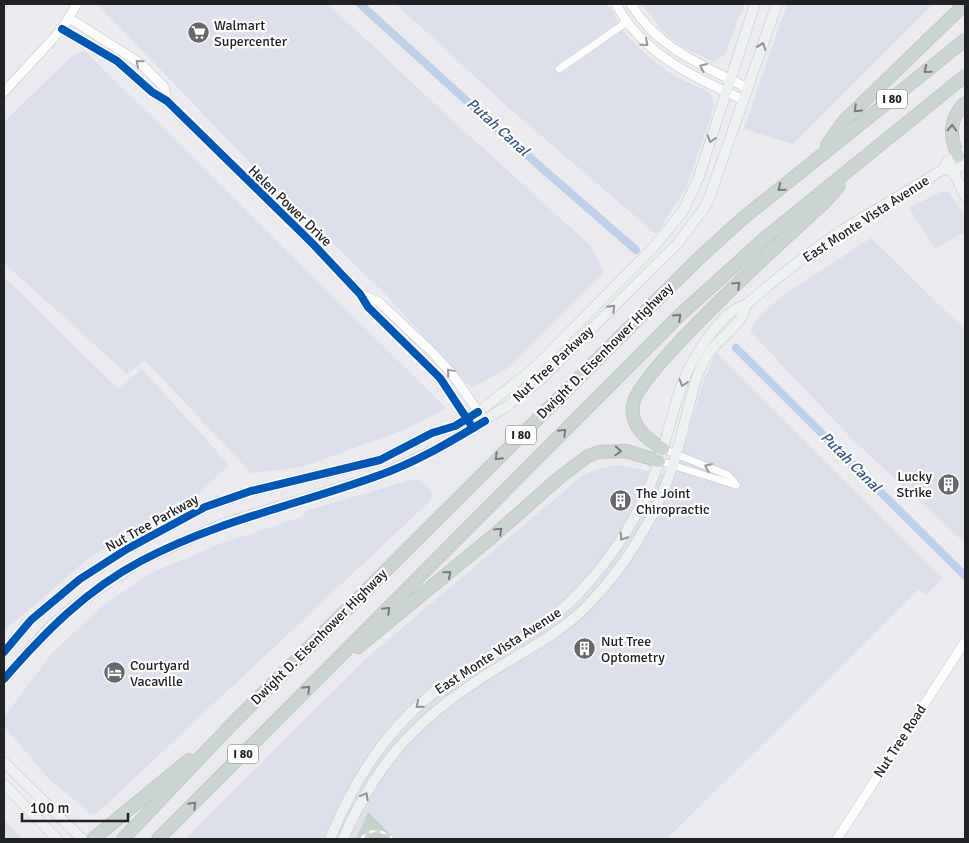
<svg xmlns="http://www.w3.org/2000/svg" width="969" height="843" font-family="Signika,sans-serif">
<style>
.built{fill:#dddfea}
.green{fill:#c5d2cb}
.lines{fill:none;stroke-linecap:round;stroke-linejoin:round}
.canal{stroke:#becfea;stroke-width:8}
.minor-casing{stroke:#c6c6ca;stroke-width:8}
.tertiary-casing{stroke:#c6c6ca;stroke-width:10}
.secondary-casing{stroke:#c6c6ca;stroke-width:11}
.motorway-casing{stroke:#c7c7ca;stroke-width:14}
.minor{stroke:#fcfcfd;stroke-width:7}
.tertiary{stroke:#fcfcfd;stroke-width:9}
.secondary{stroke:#edf0f0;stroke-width:10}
.motorway{stroke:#cad5d2;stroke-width:12}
.rail-casing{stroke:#d6d6d7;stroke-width:4}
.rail{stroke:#fff;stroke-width:2;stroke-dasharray:5.5;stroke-linecap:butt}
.cycleway-casing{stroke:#fff;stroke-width:11}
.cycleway{stroke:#0057b8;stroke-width:8}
.oneway{stroke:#999a9c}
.oneway2{stroke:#919395}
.oneway3{stroke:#767c7c}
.labels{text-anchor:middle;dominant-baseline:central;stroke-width:4.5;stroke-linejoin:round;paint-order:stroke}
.shield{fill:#fff;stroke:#646466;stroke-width:1}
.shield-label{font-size:12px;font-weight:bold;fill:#212225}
.poi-label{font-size:14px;fill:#212225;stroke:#fff;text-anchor:start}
.street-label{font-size:14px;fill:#212225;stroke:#fff}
.water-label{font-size:15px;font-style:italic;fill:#355686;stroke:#fff}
</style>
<rect width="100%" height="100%" fill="#eaeaef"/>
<g class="built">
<polygon points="101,4 328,4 439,108 592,247 604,273 510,367 471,388 387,296 260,173 100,7"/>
<polygon points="396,4 608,4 626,35 652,60 676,77 705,90 713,97 714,107 686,188 656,234 510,109"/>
<polygon points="641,4 746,4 739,16 725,55 712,61 684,48 665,33"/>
<polygon points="787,4 933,4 793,144 744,129"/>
<polygon points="85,51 446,408 409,428 302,467 251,473 145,360 127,374 4,263 4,122 74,54"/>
<polygon points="942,191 948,192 963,213 965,218 965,232 935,248 909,208"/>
<polygon points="871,238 965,330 965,543 854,441 750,331 757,319 781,297"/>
<polygon points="4,277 118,389 142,369 229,465 193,499 90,557 4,631"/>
<polygon points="716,353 943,578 926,595 919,589 667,839 185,839 370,655 581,477 596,469 617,465 675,476 703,382"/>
<polygon points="414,479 420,480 428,487 432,493 430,501 96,814 91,814 48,778 4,726 4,717 53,652 100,608 149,574 222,543 302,517 306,511"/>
<polygon points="4,819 22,839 4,839"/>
</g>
<polygon class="green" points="368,812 395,839 356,839"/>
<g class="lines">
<g class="canal">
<polyline points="360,4 512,142 636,250"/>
<polyline points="736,348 965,576"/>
</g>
<defs>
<g id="minor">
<polyline points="559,69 627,22"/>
<polyline points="663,449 728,475 736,485"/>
<polyline points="659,461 736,485"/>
</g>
<g id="tertiary">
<path d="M616,4C642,54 695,78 744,100"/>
<path d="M631,4C658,49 703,65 747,88"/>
<polyline points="69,18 140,63 164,87 167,101"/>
<polyline points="62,29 117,61 152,92 167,101 312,243 360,294 368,307 440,378 470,424"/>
<polyline points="4,92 62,29 77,4"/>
<polyline points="360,294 379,302 432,352 452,374 482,417"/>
<polyline points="837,839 964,643"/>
</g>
<g id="secondary">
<polyline points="948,161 965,196"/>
<polyline points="948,170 953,171 965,164"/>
<polyline points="4,652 31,620 80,579 127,549 205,507 251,491 380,460 432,433 455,426 486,406 533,369 653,248 683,211 698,179 755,4"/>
<polyline points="4,679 48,629 74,606 141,561 222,524 378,476 445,445 507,406 538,382 678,243 707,204 777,4"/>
<polyline points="4,762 82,839"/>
<polyline points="4,784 57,839"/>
<path d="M330,839C357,772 396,715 458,675C500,649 544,630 578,594C614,556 642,511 659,462C670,429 676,390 694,359C701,346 723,315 736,309C741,306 744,307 748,303C778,277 808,253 841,231C874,210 909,191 942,170L948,161L965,152"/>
<path d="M343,839C378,759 420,716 494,670C526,650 560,633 587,606C625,567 656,517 673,465C682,436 688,406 697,377C701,367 706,356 713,348C723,335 743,323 745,307"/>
</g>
<g id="motorway">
<polyline points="827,145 844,121 965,4"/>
<path d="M958,156C949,135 949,119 965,103"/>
<path d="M663,449C647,439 630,427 633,405C636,373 793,231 825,202L839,186"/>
<polyline points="358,647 492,537 560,477 588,456 599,452 626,451 659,461"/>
<polyline points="93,839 189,760"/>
<polyline points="123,839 233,723 696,261 742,219 965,40"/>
<polyline points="158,839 681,314 765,238 965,76"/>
</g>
</defs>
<use href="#minor" class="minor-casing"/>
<use href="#tertiary" class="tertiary-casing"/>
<use href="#secondary" class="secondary-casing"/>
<use href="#motorway" class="motorway-casing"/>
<use href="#minor" class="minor"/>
<use href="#tertiary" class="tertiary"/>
<use href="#secondary" class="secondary"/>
<use href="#motorway" class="motorway"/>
<defs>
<path id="rail" d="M361,839C371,827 383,830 393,839"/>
</defs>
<use href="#rail" class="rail-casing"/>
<use href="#rail" class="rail"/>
<defs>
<g id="cycleway">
<polyline points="62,29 117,61 152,92 167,101 312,243 360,294 368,307 440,378 473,428"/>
<polyline points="4,652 31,620 80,579 127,549 205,507 251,491 380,460 432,433 455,426 478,412"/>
<path d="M4,679C44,633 86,590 141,561C216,521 297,505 377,476C415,463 450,442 485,421"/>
</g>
</defs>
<use href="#cycleway" class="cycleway-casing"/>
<use href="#cycleway" class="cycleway"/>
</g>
<defs><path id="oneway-chevron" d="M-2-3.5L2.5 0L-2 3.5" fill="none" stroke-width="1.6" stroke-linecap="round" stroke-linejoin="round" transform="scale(1.25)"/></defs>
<g class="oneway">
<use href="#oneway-chevron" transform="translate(645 43) rotate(40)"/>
<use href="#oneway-chevron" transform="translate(139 63) rotate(-140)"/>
<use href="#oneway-chevron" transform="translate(703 67) rotate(-156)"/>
<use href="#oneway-chevron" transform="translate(450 372) rotate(-130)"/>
<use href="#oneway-chevron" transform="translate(708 467) rotate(-157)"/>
</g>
<g class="oneway2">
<use href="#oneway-chevron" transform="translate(762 46) rotate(-71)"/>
<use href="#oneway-chevron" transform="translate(711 139) rotate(108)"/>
<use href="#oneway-chevron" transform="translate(612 308) rotate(-45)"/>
<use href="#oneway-chevron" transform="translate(683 383) rotate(108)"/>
<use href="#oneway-chevron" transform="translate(623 537) rotate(123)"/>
<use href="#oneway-chevron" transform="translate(419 705) rotate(140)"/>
<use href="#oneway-chevron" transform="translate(365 796) rotate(-61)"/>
</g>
<g class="oneway3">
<use href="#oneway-chevron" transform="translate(927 70) rotate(141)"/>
<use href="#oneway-chevron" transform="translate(857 109) rotate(136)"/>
<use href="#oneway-chevron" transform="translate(952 128) rotate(-88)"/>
<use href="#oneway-chevron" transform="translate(781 188) rotate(141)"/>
<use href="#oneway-chevron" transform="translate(737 285) rotate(-44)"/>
<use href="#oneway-chevron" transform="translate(678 317) rotate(-44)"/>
<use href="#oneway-chevron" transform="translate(563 432) rotate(-45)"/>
<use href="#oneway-chevron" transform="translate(618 451) rotate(3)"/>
<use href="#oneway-chevron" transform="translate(498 457) rotate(135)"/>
<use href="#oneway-chevron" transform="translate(499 531) rotate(-44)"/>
<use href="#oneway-chevron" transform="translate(448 574) rotate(-40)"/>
<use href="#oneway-chevron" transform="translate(387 610) rotate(-45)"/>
<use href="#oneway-chevron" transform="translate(307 689) rotate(-45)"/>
<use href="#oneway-chevron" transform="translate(193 805) rotate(-45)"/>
</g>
<defs>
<symbol id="supermarket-disc" viewBox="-11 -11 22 22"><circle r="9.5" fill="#67686c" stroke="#fff"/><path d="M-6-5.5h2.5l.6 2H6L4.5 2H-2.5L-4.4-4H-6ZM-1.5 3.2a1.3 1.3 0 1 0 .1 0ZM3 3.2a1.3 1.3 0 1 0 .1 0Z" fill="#fff"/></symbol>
<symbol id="building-disc" viewBox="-11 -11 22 22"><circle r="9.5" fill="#67686c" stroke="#fff"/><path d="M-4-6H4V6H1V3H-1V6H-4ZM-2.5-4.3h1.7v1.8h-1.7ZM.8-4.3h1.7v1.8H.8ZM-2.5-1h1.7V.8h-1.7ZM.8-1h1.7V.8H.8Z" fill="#fff"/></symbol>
<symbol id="hotel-disc" viewBox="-11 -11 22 22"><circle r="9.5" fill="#67686c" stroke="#fff"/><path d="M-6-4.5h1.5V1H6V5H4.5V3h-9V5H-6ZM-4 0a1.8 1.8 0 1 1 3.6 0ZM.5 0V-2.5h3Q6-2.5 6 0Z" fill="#fff"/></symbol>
</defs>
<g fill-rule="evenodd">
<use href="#supermarket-disc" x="186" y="20" width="25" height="25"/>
<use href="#building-disc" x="936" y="472" width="25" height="25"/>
<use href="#building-disc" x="608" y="488" width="25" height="25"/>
<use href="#building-disc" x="572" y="636" width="25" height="25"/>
<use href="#hotel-disc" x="102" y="660" width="25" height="25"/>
</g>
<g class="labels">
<g class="shield">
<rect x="877" y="89.5" width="30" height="19" rx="4"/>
<rect x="506" y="425.5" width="30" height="19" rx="4"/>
<rect x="228" y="744.5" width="30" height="19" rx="4"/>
</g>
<g class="shield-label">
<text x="892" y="99">I 80</text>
<text x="521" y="435">I 80</text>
<text x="243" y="754">I 80</text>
</g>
<g class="poi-label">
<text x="214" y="25">Walmart<tspan x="214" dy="16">Supercenter</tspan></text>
<text x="932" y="476" text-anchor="end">Lucky<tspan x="932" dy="16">Strike</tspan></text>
<text x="636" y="493">The Joint<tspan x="636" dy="16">Chiropractic</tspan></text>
<text x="601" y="641">Nut Tree<tspan x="601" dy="16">Optometry</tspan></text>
<text x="130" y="665">Courtyard<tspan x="130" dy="16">Vacaville</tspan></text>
</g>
<g class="street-label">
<text transform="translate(290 206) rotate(44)">Helen Power Drive</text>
<text transform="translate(866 219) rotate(-33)">East Monte Vista Avenue</text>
<text transform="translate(605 351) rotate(-45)">Dwight D. Eisenhower Highway</text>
<text transform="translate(553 364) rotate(-43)">Nut Tree Parkway</text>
<text transform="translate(152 523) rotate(-29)">Nut Tree Parkway</text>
<text transform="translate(319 637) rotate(-45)">Dwight D. Eisenhower Highway</text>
<text transform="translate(498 651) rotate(-33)">East Monte Vista Avenue</text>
<text transform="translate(900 741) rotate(-57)">Nut Tree Road</text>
</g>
<g class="water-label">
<text transform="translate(498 127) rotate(42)">Putah Canal</text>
<text transform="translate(851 462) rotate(45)">Putah Canal</text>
</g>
</g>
<rect width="969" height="843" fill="none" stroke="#212225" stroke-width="10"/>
<path d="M22 813v8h106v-8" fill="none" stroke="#212225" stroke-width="2.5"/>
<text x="30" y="813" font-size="15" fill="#212225" stroke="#ffffff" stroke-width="4" paint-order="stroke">100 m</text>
</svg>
